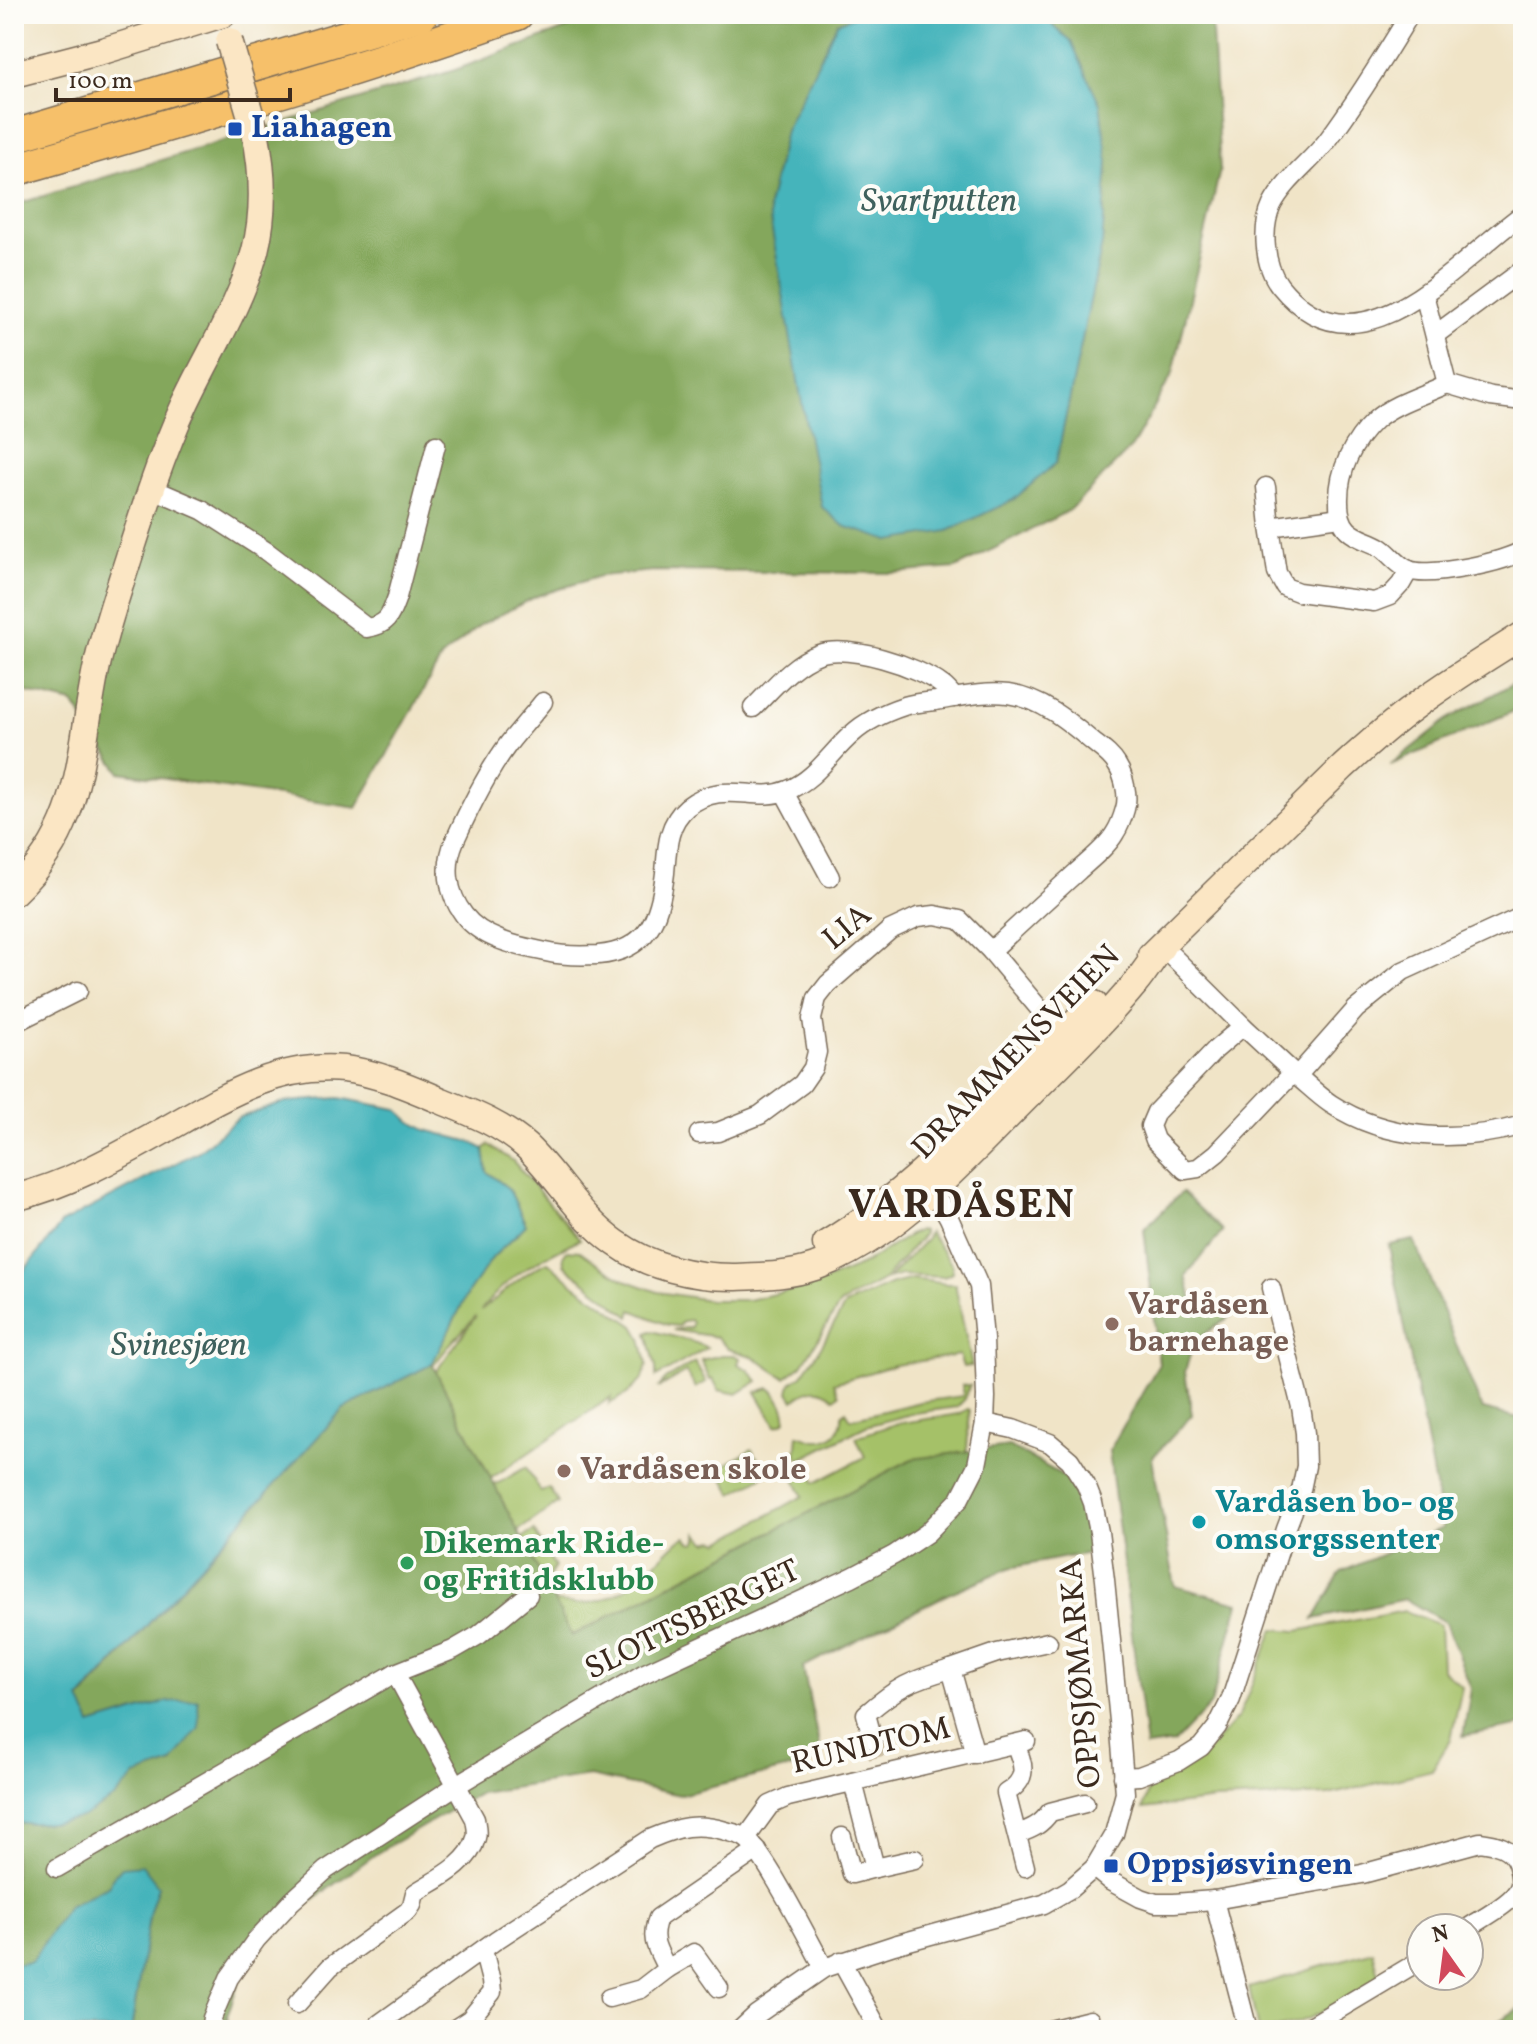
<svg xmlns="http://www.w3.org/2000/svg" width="1537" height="2044" font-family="Vollkorn,serif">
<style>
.green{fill:#a5c168;stroke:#707643;stroke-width:2}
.forest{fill:#84a75c;stroke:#60683d;stroke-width:2}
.water{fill:#44b4bb;stroke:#406f6c;stroke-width:2}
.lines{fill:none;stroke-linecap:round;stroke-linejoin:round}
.street-tunnel{stroke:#ccbfa5;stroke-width:18;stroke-dasharray:18 9;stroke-linecap:butt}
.street-casing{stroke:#7a6b59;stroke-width:21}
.secondary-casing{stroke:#7a6b59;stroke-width:29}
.highway-casing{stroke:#7a6b59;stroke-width:35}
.street{stroke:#fff;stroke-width:18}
.secondary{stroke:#fbe6c4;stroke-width:26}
.highway{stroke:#f6c06b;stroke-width:32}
.secondary-bridge-casing{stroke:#7a6b59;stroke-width:29;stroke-linecap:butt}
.secondary-bridge{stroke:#fbe6c4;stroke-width:26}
.transit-dot{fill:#1a4fb4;stroke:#fdfcf7;stroke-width:3}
.education-dot{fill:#8d6e63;stroke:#fdfcf7;stroke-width:3}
.culture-dot{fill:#0f9aa8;stroke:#fdfcf7;stroke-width:3}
.leisure-dot{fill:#2e9e5b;stroke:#fdfcf7;stroke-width:3}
.labels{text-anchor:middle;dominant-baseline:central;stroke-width:8;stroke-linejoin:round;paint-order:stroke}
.transit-label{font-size:32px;font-weight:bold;fill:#164399;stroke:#fdfcf7;text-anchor:start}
.street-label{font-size:32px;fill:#3b2a1e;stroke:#fdfcf7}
.education-label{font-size:32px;font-weight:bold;fill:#785e54;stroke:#fdfcf7;text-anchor:start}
.culture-label{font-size:32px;font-weight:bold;fill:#0d838f;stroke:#fdfcf7;text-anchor:start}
.leisure-label{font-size:32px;font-weight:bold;fill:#27864d;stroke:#fdfcf7;text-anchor:start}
.water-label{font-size:34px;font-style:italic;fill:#3f615d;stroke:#fdfcf7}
.district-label{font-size:40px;font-weight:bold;letter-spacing:2px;fill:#3b2a1e;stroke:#fdfcf7}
</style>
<rect width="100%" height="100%" fill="#fdfcf7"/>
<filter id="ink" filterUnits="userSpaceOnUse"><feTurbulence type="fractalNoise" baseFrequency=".0125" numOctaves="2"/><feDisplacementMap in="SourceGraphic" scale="16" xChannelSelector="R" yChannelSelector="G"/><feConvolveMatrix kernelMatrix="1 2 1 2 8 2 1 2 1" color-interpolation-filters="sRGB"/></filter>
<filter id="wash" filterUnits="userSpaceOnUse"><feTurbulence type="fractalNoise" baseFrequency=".006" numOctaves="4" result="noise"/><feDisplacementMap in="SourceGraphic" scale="32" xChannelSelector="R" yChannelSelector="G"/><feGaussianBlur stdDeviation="1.8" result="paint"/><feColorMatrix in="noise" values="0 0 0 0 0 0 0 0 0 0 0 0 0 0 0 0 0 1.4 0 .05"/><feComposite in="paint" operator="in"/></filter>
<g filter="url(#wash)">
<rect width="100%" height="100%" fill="#f0e4c7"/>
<g class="green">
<path d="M489,1145L513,1161L580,1239C541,1258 508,1275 481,1310C504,1294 521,1273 548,1262L575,1285L634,1326L641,1338L647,1364L643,1379L627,1394L609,1404L611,1397L481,1485L432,1377L476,1316L452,1342L433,1366L432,1363L469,1291L493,1257L526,1225L509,1189L487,1172L484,1149Z"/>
<polygon points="920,1230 923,1231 922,1236 884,1280 840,1304 802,1365 785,1378 752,1356 728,1349 717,1337 673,1330 691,1327 692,1323 690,1320 683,1321 678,1326 668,1325 632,1310 630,1317 570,1270 564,1264 563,1256 567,1250 580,1251 601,1266 625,1280 658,1292 709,1300 748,1300 818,1284 862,1265 911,1234"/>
<polygon points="929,1232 952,1265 952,1273 944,1277 901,1275 888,1279 926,1239"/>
<path d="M913,1279L947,1284H955L972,1366L963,1367L959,1355L895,1365L834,1383L839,1395L834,1398C820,1385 807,1388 794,1400L789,1392L791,1383L802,1375L818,1352L845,1305L892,1284Z"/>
<path d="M651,1331C663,1334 699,1342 707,1348L656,1377V1367L647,1333Z"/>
<polygon points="722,1355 734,1355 740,1358 738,1364 749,1370 758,1381 737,1394 719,1390 713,1379 710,1380 701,1360"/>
<polygon points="695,1362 706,1382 696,1388 686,1372 658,1388 666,1379"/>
<path d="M962,1385H970L965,1399L957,1407L915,1413L866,1426L801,1459L796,1456L798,1435C804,1436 811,1440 817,1440C833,1441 843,1429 842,1415L846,1411L851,1419L920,1402L963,1396Z"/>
<path d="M769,1388C779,1393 785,1409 786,1420L783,1423L776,1425L756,1392Z"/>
<path d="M968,1409L970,1410L965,1476L912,1459L571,1636L547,1600C557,1601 569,1605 579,1604C626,1602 648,1568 679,1540L686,1537L690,1542L696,1543L698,1539V1533L707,1542L714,1540L720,1542L803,1496L793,1474L795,1471L806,1465L815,1483L865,1457L856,1437L895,1424L959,1414Z"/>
<polygon points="752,1449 767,1474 733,1494 718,1469"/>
<polygon points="526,1467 541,1492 549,1488 558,1503 512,1535 491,1488 496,1483 497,1484"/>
<polygon points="534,1531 555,1567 549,1576 557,1588 553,1593 526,1587 514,1543"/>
<polygon points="1405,1611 1440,1625 1442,1669 1462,1687 1451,1739 1432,1770 1329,1795 1216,1800 1143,1809 1152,1776 1213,1745 1239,1716 1274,1629 1297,1631"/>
<path d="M1373,1951L1380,1979C1343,1999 1302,2030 1258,2030L1249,1988Z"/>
</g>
<g class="forest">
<polygon points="606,14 859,14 837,23 785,131 768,207 822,507 948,531 1013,500 1056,463 1102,244 1108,162 1071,41 1039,14 1211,14 1220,170 1173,373 1132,447 1070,510 956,568 893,573 654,571 600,576 537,596 480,625 442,657 357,808 120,772 73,703 14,689 14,205 455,70"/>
<polygon points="1523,678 1523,707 1390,765 1448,719"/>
<polygon points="1182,1192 1223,1231 1186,1276 1193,1302 1231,1316 1194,1341 1185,1372 1192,1415 1152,1458 1175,1586 1239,1603 1211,1704 1174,1743 1146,1747 1109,1451 1159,1364 1144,1229"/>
<polygon points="1414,1240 1482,1409 1523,1419 1523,1725 1463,1736 1471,1689 1446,1623 1405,1599 1314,1619 1341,1572 1443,1528 1389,1245"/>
<polygon points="432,1364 572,1636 912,1459 1009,1446 1069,1479 1085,1521 1089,1553 1009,1568 948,1594 803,1667 822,1760 680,1795 589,1776 480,1793 377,1853 307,1904 262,1944 239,1981 227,2016 229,2030 131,2030 150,1911 158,1886 111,1885 68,1906 31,1963 14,1964 14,1823 53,1823 114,1798 134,1776 173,1763 166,1702 91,1725 80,1700 343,1409"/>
<polygon points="1523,2006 1523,2030 1484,2030"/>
</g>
<g class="water">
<polygon points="859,14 1039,14 1071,41 1100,104 1108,162 1102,244 1056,463 1013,500 948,531 890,541 844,526 822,507 801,398 768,207 785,131 837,23"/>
<polygon points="339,1098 397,1109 410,1121 426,1130 471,1142 484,1149 487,1172 509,1189 526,1225 493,1257 469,1291 432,1364 343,1409 80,1699 91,1725 166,1702 198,1700 199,1727 172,1763 135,1776 114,1798 81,1818 53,1823 14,1823 14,1283 62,1223 199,1151 238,1118 286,1102"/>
<polygon points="142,1865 158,1886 150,1911 131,2030 14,2030 14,1964 31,1962 68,1906 110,1885 112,1878 122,1867"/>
</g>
</g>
<g filter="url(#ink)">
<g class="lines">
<polyline class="street-tunnel" points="873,1740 878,1758"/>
<defs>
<g id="street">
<polyline points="151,14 157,34"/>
<path d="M1410,14C1384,57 1357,101 1327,141C1310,163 1285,180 1272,205C1261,228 1264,266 1280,286C1360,384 1455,262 1523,214"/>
<polyline points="1424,294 1447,384 1491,397 1523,401"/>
<polyline points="1435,335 1523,270"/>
<path d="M1447,384C1424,395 1394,403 1375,420C1353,441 1338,471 1339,502C1339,512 1340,522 1348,530C1357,539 1370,541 1380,547C1390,553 1398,566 1409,570C1428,578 1507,562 1523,550"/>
<polyline points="1266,487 1270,527 1277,573 1285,587 1298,592 1374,602 1390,596 1401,584 1409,570"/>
<path d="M151,488L202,510L266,551L367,628C389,624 390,616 397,597L436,445"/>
<polyline points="1270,527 1340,517"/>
<path d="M543,702C532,716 520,729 509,743C487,772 470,807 455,840C444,865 447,893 464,915C482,939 517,946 546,952C563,956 580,956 598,955C648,951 660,917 665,873C667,849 667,824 687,807C724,778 755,804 788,790C815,780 831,752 852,734C866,721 886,712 904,706C914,703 926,702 936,701C960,697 985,691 1008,694C1042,699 1068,721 1093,742C1102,749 1111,755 1117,765C1124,776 1129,796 1125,809C1123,816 1119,827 1115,833C1107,847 1090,860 1078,871C1049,897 1020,924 991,951"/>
<path d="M753,708C772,689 793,663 819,654C849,644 918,666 942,685C947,688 951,694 955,698"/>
<polyline points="784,792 830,877"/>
<polyline points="1162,946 1243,1026 1297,1076 1356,1009 1403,971 1523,916"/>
<polyline points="14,1023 78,991"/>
<polyline points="1243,1026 1215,1050 1156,1112 1150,1126 1155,1140 1185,1170 1198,1168 1217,1153 1293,1073"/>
<path d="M1297,1076C1308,1085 1319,1096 1331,1104C1388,1141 1459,1143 1523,1125"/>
<polyline points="699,1134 718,1132 760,1115 802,1084 813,1068 817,1052 812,1019 817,998 828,984 890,930 918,917 935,915 960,920 991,951 1043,1013 1072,1041"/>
<path d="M873,1740L866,1714C897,1687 911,1680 951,1669"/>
<path d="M1015,1744C1024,1765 1029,1779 1006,1793L1025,1867"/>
<polyline points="975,1754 951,1669 997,1653 1048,1642"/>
<polyline points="1123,1777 1139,1776 1179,1761 1201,1747 1217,1727 1231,1699 1286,1529 1301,1490 1306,1466 1305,1433 1301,1407 1271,1288"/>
<path d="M1017,1834C1032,1829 1041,1825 1050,1812L1085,1803"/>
<polyline points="842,1837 852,1874 875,1868 853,1782"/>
<polyline points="746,1838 770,1805 788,1797 1026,1741"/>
<polyline points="57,1868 395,1673 453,1650 479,1635 528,1595"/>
<polyline points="875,1868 915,1859"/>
<path d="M1094,1868L1110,1881L1141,1898L1156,1903H1174L1214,1900L1362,1874L1480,1842C1496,1844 1511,1847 1517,1863C1519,1870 1522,1881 1519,1888C1513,1903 1481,1919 1468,1928"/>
<polyline points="1214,1900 1248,2030"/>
<polyline points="841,1961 879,2030"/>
<polyline points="667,1969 694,1953 719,1988"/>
<path d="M609,1998L641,1989L667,1969C658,1950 649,1940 658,1918L757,1850"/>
<path d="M297,2004L330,1967L408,1911L412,1905L415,1893C437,1879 469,1865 476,1838C478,1832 476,1825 475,1819L395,1673"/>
<path d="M379,2024L496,1940L650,1839C678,1827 696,1822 726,1831C732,1833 739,1834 744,1837C762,1847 811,1944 824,1968"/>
<polyline points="210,2030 212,2018 229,1978 256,1940 292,1901 326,1870 457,1785 643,1674 852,1577 894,1555 927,1533 959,1500 977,1465 985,1423 986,1397 984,1339 979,1286 949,1218 933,1190 926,1183"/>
<polyline points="453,2030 470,2019 492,1992 491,1981 483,1950"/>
<polyline points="740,2030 756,2015 824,1968 894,1945 1044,1904 1070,1889 1094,1868 1114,1834 1125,1793 1120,1731 1105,1580 1099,1532 1093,1503 1086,1485 1070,1460 1050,1443 1013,1429 985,1423"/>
<polyline points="1050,2030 1090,2020"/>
<polyline points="1297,2030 1309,2027 1421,1960"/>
</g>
<g id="secondary">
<polyline points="14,74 106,50 223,14"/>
<path d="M14,892C84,826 78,757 96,670C104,631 118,592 130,554C146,504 162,454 184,406C208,354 240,306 255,251C265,212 263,170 255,131"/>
<path d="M1151,955L1343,767C1366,746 1389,725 1414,707C1449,681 1486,658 1523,635"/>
<path d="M14,1198C68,1185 117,1157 165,1130C220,1099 277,1062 344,1069C378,1073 411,1088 442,1101C472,1113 503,1125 527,1147C558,1177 580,1218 616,1243C649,1267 693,1277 733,1277C761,1276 788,1276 815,1267C895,1238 960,1164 1019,1105C1058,1066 1099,1027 1134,985C1144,973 1153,959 1162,946"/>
<path d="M826,1244C928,1182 1007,1085 1094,1004"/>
</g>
<g id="highway">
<polyline points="14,136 422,14"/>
<path d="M14,170C182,121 352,73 517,14"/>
</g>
</defs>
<use href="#street" class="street-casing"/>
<use href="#secondary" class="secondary-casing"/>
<use href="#highway" class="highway-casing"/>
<use href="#street" class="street"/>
<use href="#secondary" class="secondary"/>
<use href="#highway" class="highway"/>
<defs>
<polyline id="secondary-bridge" points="229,41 255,131"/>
</defs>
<use href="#secondary-bridge" class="secondary-bridge-casing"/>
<use href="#secondary-bridge" class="secondary-bridge"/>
</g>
</g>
<g class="transit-dot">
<rect x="227" y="121" width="16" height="16" rx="4"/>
<rect x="1103" y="1858" width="16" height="16" rx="4"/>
</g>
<g class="education-dot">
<circle cx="1112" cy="1324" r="8"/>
<circle cx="564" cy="1471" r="8"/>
</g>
<circle class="culture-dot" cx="1199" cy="1522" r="8"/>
<circle class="leisure-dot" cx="407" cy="1563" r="8"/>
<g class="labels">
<g class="transit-label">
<text x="251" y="129">Liahagen</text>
<text x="1127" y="1866">Oppsjøsvingen</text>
</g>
<g class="street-label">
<text transform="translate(848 928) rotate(-40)">LIA</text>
<text transform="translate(1017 1053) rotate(-46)">DRAMMENSVEIEN</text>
<text transform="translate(693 1621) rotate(-26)">SLOTTSBERGET</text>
<text transform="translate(1082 1673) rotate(-95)">OPPSJØMARKA</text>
<text transform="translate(871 1747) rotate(-13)">RUNDTOM</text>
</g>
<g class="education-label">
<text x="1128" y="1306">Vardåsen<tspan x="1128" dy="37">barnehage</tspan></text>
<text x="580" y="1471">Vardåsen skole</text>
</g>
<g class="culture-label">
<text x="1215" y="1504">Vardåsen bo- og<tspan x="1215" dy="37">omsorgssenter</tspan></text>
</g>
<g class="leisure-label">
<text x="423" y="1545">Dikemark Ride-<tspan x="423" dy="37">og Fritidsklubb</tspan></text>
</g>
<g class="water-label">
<text x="939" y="202">Svartputten</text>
<text x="179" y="1346">Svinesjøen</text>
</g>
<g class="district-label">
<text x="962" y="1207">VARDÅSEN</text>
</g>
</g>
<rect width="1537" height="2044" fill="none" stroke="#fdfcf7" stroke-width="48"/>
<g transform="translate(1445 1952) rotate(346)"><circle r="38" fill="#fdfcf7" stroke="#afa8a0" stroke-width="2"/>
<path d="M0-6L14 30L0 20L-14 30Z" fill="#d1495b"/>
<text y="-12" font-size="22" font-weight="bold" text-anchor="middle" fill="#3b2a1e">N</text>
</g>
<path d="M56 88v12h234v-12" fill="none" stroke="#3b2a1e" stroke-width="4"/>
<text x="68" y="88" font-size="24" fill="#3b2a1e" stroke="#fdfcf7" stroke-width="6" paint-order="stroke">100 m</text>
</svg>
